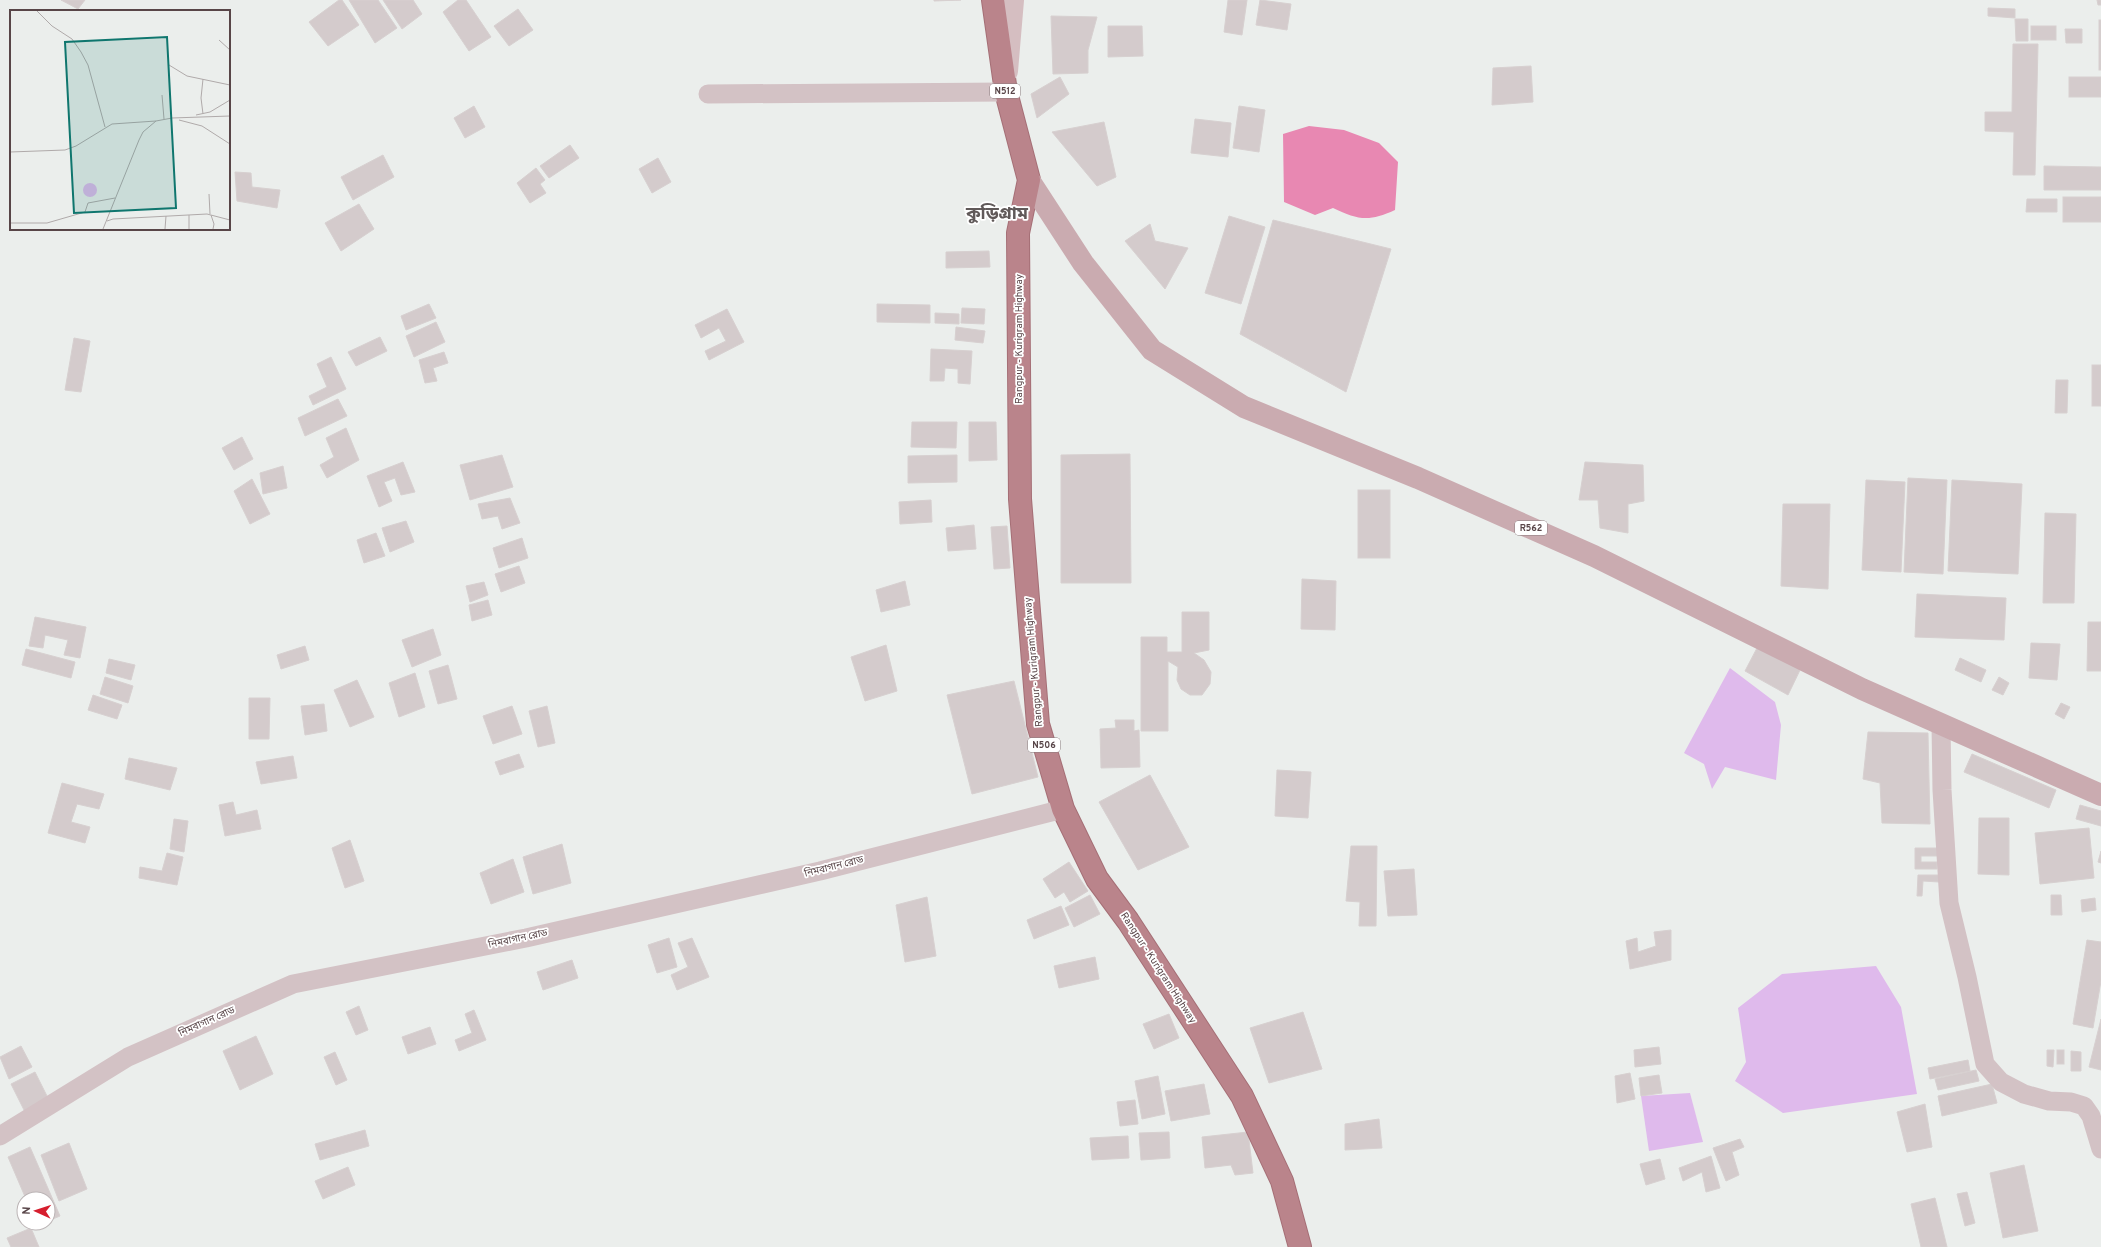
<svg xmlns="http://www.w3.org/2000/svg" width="2101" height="1247" font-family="Overpass,'Noto Sans Bengali',sans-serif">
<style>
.green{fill:#dfbaec}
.water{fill:#e888b2}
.building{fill:#d4cbcc;stroke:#d7d0d0}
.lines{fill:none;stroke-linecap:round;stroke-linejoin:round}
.highway-casing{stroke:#a56f76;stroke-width:24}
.street{stroke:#d3c2c5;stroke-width:19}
.secondary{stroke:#d5bec1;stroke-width:22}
.primary{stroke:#caabb0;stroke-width:22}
.highway{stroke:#ba848b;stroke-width:22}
.labels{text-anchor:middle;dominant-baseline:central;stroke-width:3.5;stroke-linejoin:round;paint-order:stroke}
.shield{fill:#fff;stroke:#8a7d7f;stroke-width:1}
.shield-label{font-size:9px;font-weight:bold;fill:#584548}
.street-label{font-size:10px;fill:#584548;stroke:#fff}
.town-label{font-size:18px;font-weight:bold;fill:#605959;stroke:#fff}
.inset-road{fill:none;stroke:#b0aaaa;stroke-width:1}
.view{fill:#0f766e;fill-opacity:0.15;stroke:#0f766e;stroke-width:2}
.inset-edge{fill:none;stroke:#584548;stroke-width:2}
</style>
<rect width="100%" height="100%" fill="#ebeeec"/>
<g class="green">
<polygon points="1730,668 1775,702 1781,725 1776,780 1725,767 1712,789 1704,764 1684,753"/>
<polygon points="1876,966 1901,1007 1917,1094 1783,1113 1735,1081 1746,1062 1738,1008 1782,974"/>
<polygon points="1690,1093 1703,1142 1649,1151 1641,1096"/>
</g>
<path class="water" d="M1309,126L1344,130L1379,143L1398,162L1395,210C1369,222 1358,220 1333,208L1315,215L1284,202L1283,134Z"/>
<g class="building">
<polygon points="61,0 85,0 78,9"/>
<polygon points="339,0 342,0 359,25 328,46 309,22"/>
<polygon points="349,0 378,0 397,28 375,43"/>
<polygon points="383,0 413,0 422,14 402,29"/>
<polygon points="458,0 466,0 491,37 469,51 443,12"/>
<polygon points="934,0 961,0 934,1"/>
<polygon points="1228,0 1247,0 1242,35 1224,32"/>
<polygon points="1260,0 1291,4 1287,30 1256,25"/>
<polygon points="2097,0 2101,0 2101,5 2098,5"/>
<polygon points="1988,8 2015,9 2015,18 1988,16"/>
<polygon points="518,9 533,30 509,46 494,26"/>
<polygon points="1051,16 1097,17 1088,50 1088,73 1053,74"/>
<polygon points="2015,19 2028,19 2028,41 2016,41"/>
<rect x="2099" y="20" width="2" height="50"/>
<polygon points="1108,26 1142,26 1143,56 1108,57"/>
<rect x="2031" y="26" width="25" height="14"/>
<polygon points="2065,29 2082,29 2082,43 2066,43"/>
<polygon points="2013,44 2038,44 2035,175 2013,175 2014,132 1985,131 1985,112 2012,112"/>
<polygon points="1531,66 1533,102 1492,105 1493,68"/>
<polygon points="1060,77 1069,94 1037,118 1031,94"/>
<rect x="2069" y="77" width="32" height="20"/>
<polygon points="474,106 485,127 465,138 454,118"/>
<polygon points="1239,106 1265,110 1259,152 1233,148"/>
<polygon points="1195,119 1231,123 1228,157 1191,153"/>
<polygon points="1104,122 1116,177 1097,186 1052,132"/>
<polygon points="570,145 579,158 549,178 540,166"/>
<polygon points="383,155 394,177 353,200 341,177"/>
<polygon points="658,158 671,182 652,193 639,169"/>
<polygon points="2044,166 2101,167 2101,190 2044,190"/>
<polygon points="536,168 545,180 540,184 546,193 530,203 517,183"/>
<polygon points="235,172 251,173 252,187 280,190 277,208 237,201"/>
<rect x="2063" y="197" width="38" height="25"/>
<polygon points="2027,199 2057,199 2057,212 2026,212"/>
<polygon points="359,204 374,229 341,251 325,223"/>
<polygon points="1229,216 1265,227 1241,304 1205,293"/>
<polygon points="1273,220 1391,249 1346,392 1240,334"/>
<polygon points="1150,224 1155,241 1188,248 1165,289 1125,241"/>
<polygon points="989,251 990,267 946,268 946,252"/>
<polygon points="429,304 436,318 406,330 401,316"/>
<polygon points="877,304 930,305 930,323 877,322"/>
<polygon points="962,308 985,309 984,324 961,323"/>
<polygon points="727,309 744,342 709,360 705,351 726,341 719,328 701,338 695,325"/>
<polygon points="935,313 959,314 959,324 935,323"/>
<polygon points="436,322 445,342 414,357 406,336"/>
<polygon points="956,327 985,331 983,343 955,340"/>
<polygon points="380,337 387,351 356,366 348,352"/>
<polygon points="74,338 90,341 81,392 65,390"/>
<polygon points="931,349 972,351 970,384 958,383 958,369 945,368 944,381 930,381"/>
<polygon points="444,352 448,363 433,368 437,381 425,383 419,360"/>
<polygon points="331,357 346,389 313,405 309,396 327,387 317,364"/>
<rect x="2092" y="365" width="9" height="41"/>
<polygon points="2056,380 2068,380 2067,413 2055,413"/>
<polygon points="338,399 347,416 305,436 298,418"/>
<polygon points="912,422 957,422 956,448 911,447"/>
<polygon points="969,422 996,422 997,460 969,461"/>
<polygon points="346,428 359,460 327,478 320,465 334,457 326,438"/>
<polygon points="242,437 253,459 234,470 222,448"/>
<polygon points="1130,454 1131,583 1061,583 1061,455"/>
<polygon points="502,455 513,487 470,500 460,465"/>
<polygon points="957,455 957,482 908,483 908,456"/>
<polygon points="403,462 415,492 401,495 395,478 384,482 392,501 379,507 367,476"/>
<polygon points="1585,462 1643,465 1644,501 1628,504 1628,533 1600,528 1598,500 1579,500"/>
<polygon points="283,466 287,488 263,494 260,473"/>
<polygon points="1908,478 1947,480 1943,574 1904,572"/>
<polygon points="252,479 270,514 250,524 234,491"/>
<polygon points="1866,480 1905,482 1901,572 1862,570"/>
<polygon points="1952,480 2022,484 2018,574 1948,571"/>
<rect x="1358" y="490" width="32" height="68"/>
<polygon points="510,498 520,523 502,529 498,516 482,519 478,504"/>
<polygon points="931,500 932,522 900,524 899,502"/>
<polygon points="1783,504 1830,504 1828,589 1781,586"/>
<polygon points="2045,513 2076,514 2074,603 2043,603"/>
<polygon points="406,521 414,542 390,552 382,528"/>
<polygon points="974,525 976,549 948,551 946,528"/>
<polygon points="1007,526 1010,568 994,569 991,527"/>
<polygon points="376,533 385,556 364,563 357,540"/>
<polygon points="522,538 528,558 499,568 493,548"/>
<polygon points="519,566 525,583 501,592 495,574"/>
<polygon points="1302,579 1336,581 1335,630 1301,629"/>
<polygon points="905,581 910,605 881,612 876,590"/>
<polygon points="484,582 488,595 470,602 466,586"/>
<polygon points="1917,594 2006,598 2004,640 1915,637"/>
<polygon points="488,600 492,615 472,621 469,605"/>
<polygon points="1182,612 1209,612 1209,650 1194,653 1204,660 1211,672 1210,684 1202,695 1190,695 1181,689 1177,680 1178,667 1168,661 1168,731 1141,731 1141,637 1167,637 1167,652 1182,652"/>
<polygon points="35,617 86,627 80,658 64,655 68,640 45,635 43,648 29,646"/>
<polygon points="2088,622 2101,622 2101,671 2087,671"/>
<polygon points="433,629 441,655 412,667 402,640"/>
<polygon points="2031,643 2060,644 2057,680 2029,678"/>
<polygon points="886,645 897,691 865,701 851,657"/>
<polygon points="305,646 309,660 281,669 277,655"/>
<polygon points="1757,648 1801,668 1788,695 1745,671"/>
<polygon points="26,649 75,662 71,678 22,665"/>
<polygon points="1960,658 1986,670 1981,682 1955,670"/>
<polygon points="109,659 135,665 131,680 106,673"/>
<polygon points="448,665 457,699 438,704 429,671"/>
<polygon points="415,673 425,707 399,717 389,683"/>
<polygon points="105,677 133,686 128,703 100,694"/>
<polygon points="1999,677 2009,683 2003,695 1992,690"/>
<polygon points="357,680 374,717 350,727 334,690"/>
<polygon points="1014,681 1038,777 972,794 947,695"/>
<polygon points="93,695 122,705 117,719 88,710"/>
<polygon points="249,698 270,698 269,739 249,739"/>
<polygon points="2061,703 2070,707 2064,719 2055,714"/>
<polygon points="324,704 327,731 305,735 301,706"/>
<polygon points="512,706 522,734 493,744 483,716"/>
<polygon points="547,706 555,743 538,747 529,711"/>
<polygon points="1115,720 1134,720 1134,731 1139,730 1140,767 1101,768 1100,729 1116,728"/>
<polygon points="1868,732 1928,733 1930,824 1882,823 1880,783 1863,779"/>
<polygon points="519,754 524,767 500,775 495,762"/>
<polygon points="1972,754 2056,790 2049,808 1964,772"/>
<polygon points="293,756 297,778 261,784 256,762"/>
<polygon points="129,758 177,768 170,790 125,779"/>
<polygon points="1277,770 1311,772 1308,818 1275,816"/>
<polygon points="1150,775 1189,847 1138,870 1099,802"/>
<polygon points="62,783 104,794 99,809 77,804 71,822 90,827 85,843 48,833"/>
<polygon points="233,802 236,815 257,810 261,829 225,836 219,805"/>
<polygon points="2080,805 2101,811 2101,826 2076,819"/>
<polygon points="1979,818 2009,818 2009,875 1978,874"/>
<polygon points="174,819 188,821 184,852 170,849"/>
<polygon points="2089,828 2094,878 2040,884 2035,833"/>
<polygon points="350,840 364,881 345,888 332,848"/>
<polygon points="562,844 571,883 533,894 523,857"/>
<polygon points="1351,846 1377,846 1376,926 1359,926 1360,902 1346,901"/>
<polygon points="1915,848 1939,848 1938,856 1921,856 1921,862 1937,862 1937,869 1915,869"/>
<polygon points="2101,851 2101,863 2098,862"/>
<polygon points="167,853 183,857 177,885 139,878 140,867 162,871"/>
<polygon points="513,859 524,892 491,904 480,873"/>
<polygon points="1069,862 1088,891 1070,902 1064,892 1055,898 1043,879"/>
<polygon points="1414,869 1417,915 1388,916 1384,871"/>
<polygon points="1918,875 1939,875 1939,882 1923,881 1922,896 1917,896"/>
<polygon points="1090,895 1100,914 1074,927 1065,908"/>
<polygon points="2051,895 2061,895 2062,915 2051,915"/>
<polygon points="927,897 936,956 905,962 896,905"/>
<polygon points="2095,898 2096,910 2082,912 2081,900"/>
<polygon points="1061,906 1069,925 1034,939 1027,920"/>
<polygon points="1671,930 1671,960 1630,969 1626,941 1637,938 1638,952 1656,946 1654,932"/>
<polygon points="669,938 677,967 657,973 648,945"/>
<polygon points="692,938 709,977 677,990 671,975 688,967 678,943"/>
<polygon points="2087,940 2101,942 2101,981 2093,1028 2073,1024"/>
<polygon points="1095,957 1099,979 1059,988 1054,966"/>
<polygon points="572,960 578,978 543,990 537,972"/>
<polygon points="359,1006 368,1030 356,1035 346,1012"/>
<polygon points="474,1010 486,1040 459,1051 455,1040 472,1033 465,1014"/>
<polygon points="1303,1012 1322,1069 1269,1083 1250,1028"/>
<polygon points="1169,1014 1179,1038 1154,1049 1143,1024"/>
<polygon points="2101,1019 2101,1070 2089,1067"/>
<polygon points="430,1027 436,1044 408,1054 402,1037"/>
<polygon points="256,1036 273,1074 240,1090 223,1051"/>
<polygon points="21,1046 32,1067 9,1079 0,1057"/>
<polygon points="1659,1047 1661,1064 1635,1067 1634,1050"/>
<polygon points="2047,1050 2054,1050 2053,1067 2047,1066"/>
<rect x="2057" y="1050" width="7" height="14"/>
<polygon points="2071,1051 2081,1052 2081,1071 2071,1071"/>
<polygon points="335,1052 347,1080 336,1085 324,1057"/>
<polygon points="1968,1060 1970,1071 1930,1079 1928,1068"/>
<polygon points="1976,1070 1979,1081 1938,1090 1935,1079"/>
<polygon points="35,1072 49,1100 25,1112 11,1084"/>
<polygon points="1630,1073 1635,1099 1617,1103 1615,1076"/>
<polygon points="1659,1075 1662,1093 1641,1096 1639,1078"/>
<polygon points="1158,1076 1165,1114 1142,1119 1135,1081"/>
<polygon points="1204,1084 1210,1114 1171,1121 1165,1091"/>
<polygon points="1992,1084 1997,1103 1942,1116 1938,1096"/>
<polygon points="1135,1100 1138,1124 1120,1126 1117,1102"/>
<polygon points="1925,1104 1932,1147 1907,1152 1897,1112"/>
<polygon points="1379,1119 1382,1148 1345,1150 1345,1124"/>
<polygon points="365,1130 369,1146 320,1160 315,1144"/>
<polygon points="1169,1132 1170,1158 1141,1160 1139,1133"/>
<polygon points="1248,1132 1253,1173 1235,1175 1231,1165 1205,1168 1202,1137"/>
<polygon points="1128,1136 1129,1158 1092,1160 1090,1138"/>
<polygon points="1740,1139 1744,1147 1732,1152 1739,1175 1726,1181 1713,1148"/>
<polygon points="69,1143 87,1189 59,1201 41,1155"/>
<polygon points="30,1147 60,1216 48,1221 48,1199 26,1199 8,1157"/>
<polygon points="1711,1156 1720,1188 1706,1192 1702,1172 1683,1181 1679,1168"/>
<polygon points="1660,1159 1665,1179 1646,1185 1640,1164"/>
<polygon points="2024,1165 2038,1231 2003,1238 1990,1173"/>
<polygon points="348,1167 355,1185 323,1199 315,1181"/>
<polygon points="1967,1192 1975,1223 1965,1226 1957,1194"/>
<polygon points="1935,1198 1947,1247 1921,1247 1911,1204"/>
<polygon points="31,1228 39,1247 11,1247 7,1238"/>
</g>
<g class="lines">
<defs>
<polyline id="highway" points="993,0 1006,92 1029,180 1018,233 1020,499 1038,724 1063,809 1097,879 1128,921 1242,1096 1282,1181 1300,1247"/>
</defs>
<use href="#highway" class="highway-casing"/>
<g class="street">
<polyline points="708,94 1006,92"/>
<polyline points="1941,725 1942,790 1949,903 1967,977 1985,1064 2001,1082 2024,1094 2049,1101 2071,1102 2084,1106 2091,1116 2101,1149"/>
<polyline points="0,1136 128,1057 293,984 526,938 820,871 1063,809"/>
</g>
<polyline class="secondary" points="1007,71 1013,0"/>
<polyline class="primary" points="1029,180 1083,263 1152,350 1244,407 1418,478 1594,556 1862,689 2101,795"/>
<use href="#highway" class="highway"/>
</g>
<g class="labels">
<g class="shield">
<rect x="990" y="84" width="30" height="14" rx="3"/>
<rect x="1515" y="521" width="32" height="14" rx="3"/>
<rect x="1028" y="738" width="32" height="14" rx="3"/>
</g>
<g class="shield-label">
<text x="1005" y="91">N512</text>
<text x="1531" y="528">R562</text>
<text x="1044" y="745">N506</text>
</g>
<g class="street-label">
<text transform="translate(1019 339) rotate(-90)">Rangpur - Kurigram Highway</text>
<text transform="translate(1034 662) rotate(-95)">Rangpur - Kurigram Highway</text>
<text transform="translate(834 867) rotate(-14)">নিমবাগান রোড</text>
<text transform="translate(518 939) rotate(-12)">নিমবাগান রোড</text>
<text transform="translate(1158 968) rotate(57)">Rangpur - Kurigram Highway</text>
<text transform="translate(207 1022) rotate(-24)">নিমবাগান রোড</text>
</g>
<g class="town-label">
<text x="997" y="214">কুড়িগ্রাম</text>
</g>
</g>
<g transform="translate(10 10)">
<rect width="220" height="220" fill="#ebeeec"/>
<path d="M73 180a7 7 0 1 1 14 0a7 7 0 1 1-14 0Z" fill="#dfbaec"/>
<path class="inset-road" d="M27,1L42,16L62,29L71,42L78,55L95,117M209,30L220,40M159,55L177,66L220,75M152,85L154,109M193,104L191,88L193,69M186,105L200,102L220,90M169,110L192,116L220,134M0,142L55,140L66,136L102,114L146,111L162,108L220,106M199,184L200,204M201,205L204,214L203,219M97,211L103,209L197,204L220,210M0,213H37L75,202L78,193L105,188M93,219L129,130L133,122L146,111M155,219L156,206M179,219V205"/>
<path class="view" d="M157,27L166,198L64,203L55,32Z"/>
<rect width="220" height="220" class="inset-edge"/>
</g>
<g transform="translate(36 1211) rotate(273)"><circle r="19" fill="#ffffff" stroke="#bcb5b6"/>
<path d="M0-3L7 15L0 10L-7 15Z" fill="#d61e2e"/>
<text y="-6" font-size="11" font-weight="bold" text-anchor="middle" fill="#584548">N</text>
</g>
</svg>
